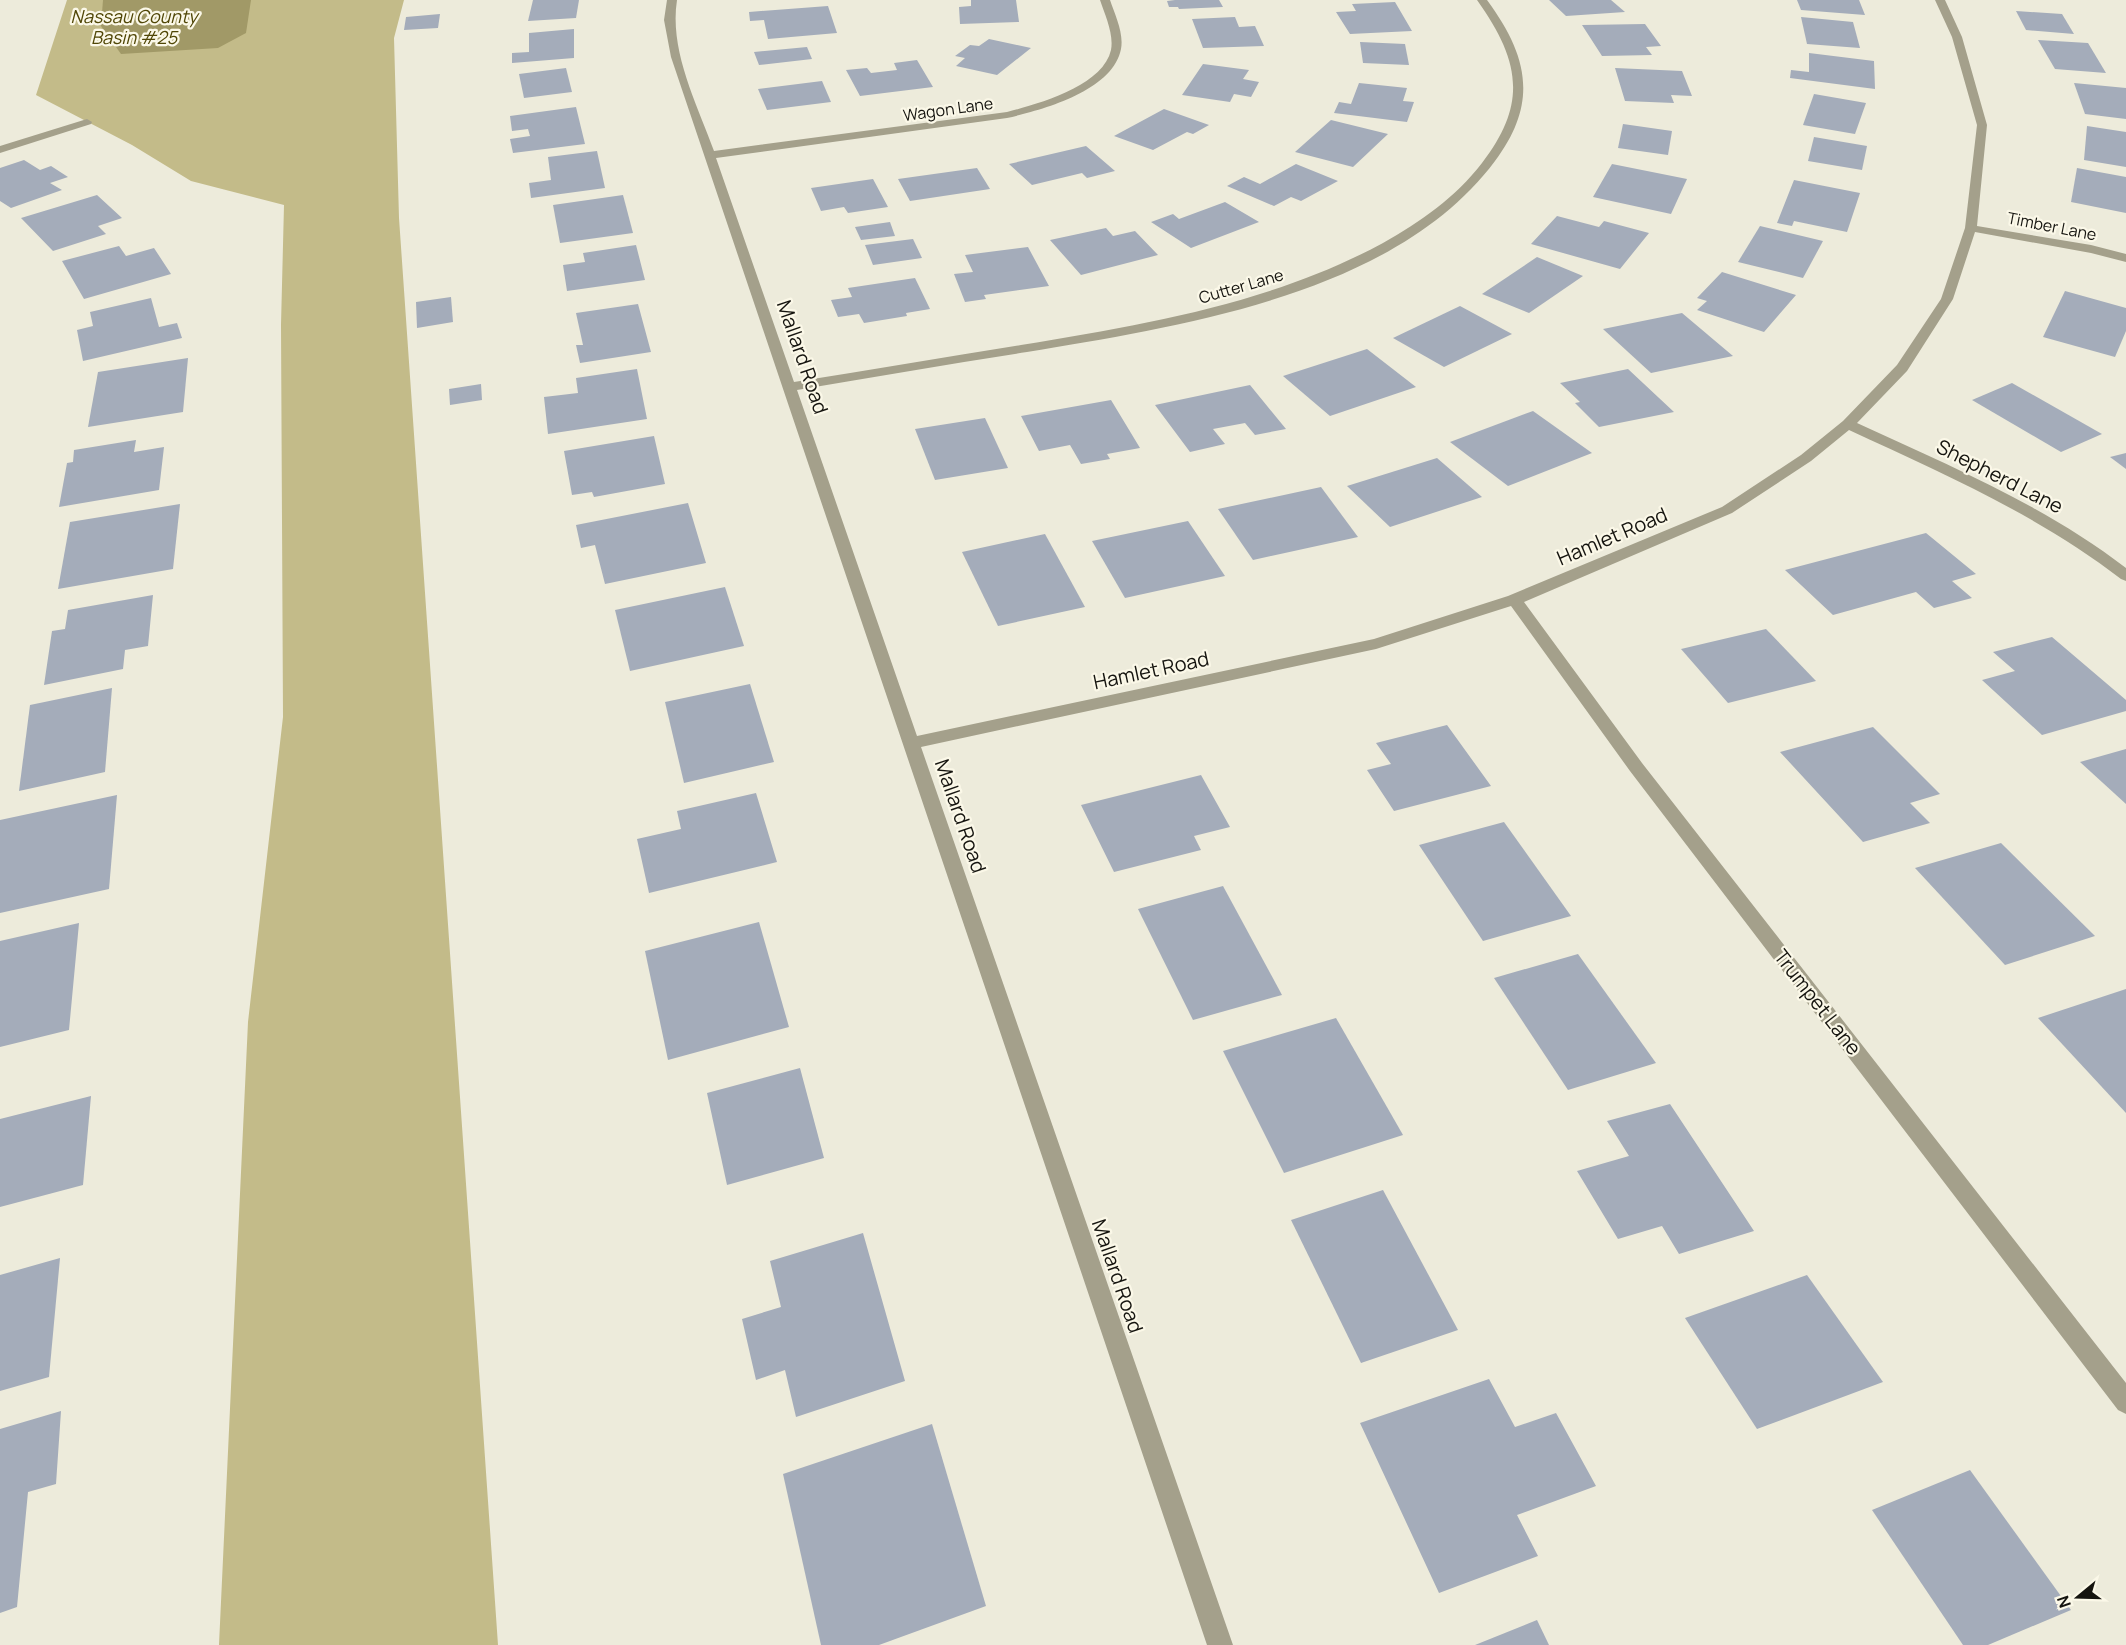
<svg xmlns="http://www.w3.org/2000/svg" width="2126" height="1645" font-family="Manrope,sans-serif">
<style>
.green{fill:#c3bb89}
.water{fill:#a19967}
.building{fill:#a4acba}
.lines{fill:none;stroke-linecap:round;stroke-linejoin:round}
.lane{fill:#a4a08b;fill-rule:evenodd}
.street{fill:#a4a08b;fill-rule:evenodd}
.labels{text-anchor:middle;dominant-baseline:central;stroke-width:4.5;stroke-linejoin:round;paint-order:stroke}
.far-street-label{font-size:16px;fill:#15140f;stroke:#fbf8e8}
.far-water-label{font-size:18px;font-style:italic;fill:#504606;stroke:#fbf8e8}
.street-label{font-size:20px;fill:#15140f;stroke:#fbf8e8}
</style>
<rect width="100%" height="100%" fill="#edebdb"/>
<polygon class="green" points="67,0 404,0 394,38 399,218 498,1645 219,1645 248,1022 283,717 281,325 284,205 191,181 132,145 36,95"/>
<polygon class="water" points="103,0 251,0 246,33 218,48 121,54 101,26"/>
<g class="building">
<polygon points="533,0 579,0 576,18 528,21"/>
<polygon points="971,0 1016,0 1019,22 960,24 959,7 971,6"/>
<polygon points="1175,0 1219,0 1223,7 1179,9 1178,7 1169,7 1167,1"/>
<polygon points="1549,0 1611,0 1625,12 1566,16"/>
<polygon points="1797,0 1859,0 1865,15 1801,10"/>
<polygon points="1395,2 1412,31 1350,34 1336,12 1356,11 1352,4"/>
<polygon points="828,6 837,33 768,39 764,20 750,21 749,12"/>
<polygon points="2016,11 2062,14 2074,34 2026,30"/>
<polygon points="440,14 438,28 404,30 406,17"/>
<polygon points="1235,17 1239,27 1255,26 1264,46 1203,48 1192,19"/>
<polygon points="1801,17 1853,22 1860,48 1807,44"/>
<polygon points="1645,24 1661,46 1646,47 1652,55 1602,56 1582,25"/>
<polygon points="574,29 574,58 512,63 512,53 529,52 529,33"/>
<polygon points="989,39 1031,48 997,75 956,66 965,58 955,56 970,45 979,46"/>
<polygon points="2038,40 2088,43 2106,73 2055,69"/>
<polygon points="1360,42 1405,44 1409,65 1363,63"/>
<polygon points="807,47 812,59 759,65 754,52"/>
<polygon points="1809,53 1874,61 1875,89 1790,78 1791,70 1809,72"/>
<polygon points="917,60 933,87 860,96 846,70 867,68 871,73 897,70 894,63"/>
<polygon points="1203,64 1249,70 1243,79 1259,82 1251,97 1234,94 1230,102 1182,95"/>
<polygon points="566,68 572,92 524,98 519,74"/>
<polygon points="1615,68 1682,71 1692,96 1671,95 1674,103 1625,101"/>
<polygon points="822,81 831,102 767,110 758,89"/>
<polygon points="1359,83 1407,88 1403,101 1414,102 1407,122 1334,113 1339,102 1351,104"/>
<polygon points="2074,83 2126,88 2126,119 2085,114"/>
<polygon points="1814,94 1866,103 1855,134 1803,125"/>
<polygon points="576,107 585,144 513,153 510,139 530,136 528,129 512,131 510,116"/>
<polygon points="1164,109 1209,125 1193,134 1187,132 1153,150 1114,136"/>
<polygon points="1331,120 1388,134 1353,167 1295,152"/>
<polygon points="1623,124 1672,131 1668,155 1618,148"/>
<polygon points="2087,126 2126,132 2126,167 2084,160"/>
<polygon points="1814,137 1867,146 1862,170 1808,161"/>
<polygon points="1086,146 1115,171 1087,178 1082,173 1032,185 1009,164"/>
<polygon points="597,151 605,188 531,198 529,183 551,180 548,157"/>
<polygon points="24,160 40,170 51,166 68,177 50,183 62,190 11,208 0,201 0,168"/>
<polygon points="1296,164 1338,181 1301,201 1291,197 1274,206 1227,186 1244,177 1260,184"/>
<polygon points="1612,164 1687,179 1671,214 1593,197"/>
<polygon points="977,168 990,189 910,201 898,179"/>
<polygon points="2077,168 2126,177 2126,213 2071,202"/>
<polygon points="873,179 888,207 848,213 844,207 821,211 811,188"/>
<polygon points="1794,180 1860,193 1847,232 1794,221 1792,226 1777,223"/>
<polygon points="97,195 122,218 98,226 106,234 53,251 21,218"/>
<polygon points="623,195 633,233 560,243 553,205"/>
<polygon points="1225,202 1259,222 1191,248 1151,222 1173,214 1179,219"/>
<polygon points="1557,216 1599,227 1604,221 1649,233 1620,269 1531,244"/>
<polygon points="890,222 895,236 861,240 855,227"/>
<polygon points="1760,226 1823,241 1803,278 1738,262"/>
<polygon points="1106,228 1113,236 1135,231 1158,255 1081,275 1050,240"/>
<polygon points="913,239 922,258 873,265 865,245"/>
<polygon points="636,245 645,280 567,291 563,265 585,262 583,253"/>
<polygon points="119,246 126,256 154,248 171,274 84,299 62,261"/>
<polygon points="1028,247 1049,286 984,295 986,299 965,302 954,274 973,272 965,255"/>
<polygon points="1537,257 1583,276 1529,313 1482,294"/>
<polygon points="1722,272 1796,295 1764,332 1697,310 1707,301 1697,298"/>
<polygon points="915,278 930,309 906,313 907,316 864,323 859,314 838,317 831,300 852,297 848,288"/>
<polygon points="2065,291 2126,308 2126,331 2115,357 2043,337"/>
<polygon points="451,297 453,322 417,328 416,302"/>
<polygon points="151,298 159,327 177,323 182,338 83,361 77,330 93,326 90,312"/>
<polygon points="638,304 651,352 580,363 576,345 583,345 576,313"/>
<polygon points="1460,306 1512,334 1444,367 1393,338"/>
<polygon points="1682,313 1733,356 1651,373 1603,329"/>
<polygon points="1367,349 1416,387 1330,416 1283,376"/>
<polygon points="188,358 183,412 88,427 98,372"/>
<polygon points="637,369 647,419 548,434 544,397 578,393 576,378"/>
<polygon points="1628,369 1674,412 1599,427 1575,403 1580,402 1560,383"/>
<polygon points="2012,383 2102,434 2061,452 1972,400"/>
<polygon points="481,384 482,400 450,405 449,389"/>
<polygon points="1250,385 1286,429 1255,435 1245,423 1213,429 1225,444 1190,452 1155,405"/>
<polygon points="1111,400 1140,448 1107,454 1110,459 1081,464 1070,445 1039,451 1021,416"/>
<polygon points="1533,411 1592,453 1508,486 1450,442"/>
<polygon points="985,418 1008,468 935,480 915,429"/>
<polygon points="654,436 665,484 594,497 592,492 572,495 564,451"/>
<polygon points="136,440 134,452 164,447 159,490 59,507 67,463 73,462 74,450"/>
<polygon points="2126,453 2126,469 2110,457"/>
<polygon points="1437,458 1482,497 1390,527 1347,486"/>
<polygon points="1321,487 1358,537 1253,560 1218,509"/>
<polygon points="688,503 706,563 605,584 595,545 581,548 576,525"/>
<polygon points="180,504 173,569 58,589 70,522"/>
<polygon points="1188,521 1225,576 1125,598 1092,541"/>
<polygon points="1926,533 1976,574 1952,581 1972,598 1934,608 1916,592 1833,615 1785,570"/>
<polygon points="1045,534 1085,607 998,626 962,552"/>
<polygon points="725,587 744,646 630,671 615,610"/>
<polygon points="153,595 148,646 125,650 123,669 44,685 52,631 65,629 68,610"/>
<polygon points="1766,629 1816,681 1728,703 1681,649"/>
<polygon points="2052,637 2126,700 2126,711 2042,735 1982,680 2015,671 1993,652"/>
<polygon points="750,684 774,762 684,783 665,702"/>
<polygon points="112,688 105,772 19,791 30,705"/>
<polygon points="1447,725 1491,786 1394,811 1367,770 1391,764 1376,743"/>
<polygon points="1873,727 1940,794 1910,803 1930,823 1863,842 1780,752"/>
<polygon points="2126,749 2126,804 2080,762"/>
<polygon points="1201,775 1230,827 1194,836 1201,850 1114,872 1081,805"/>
<polygon points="756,793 777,862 649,893 637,839 681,829 677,811"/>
<polygon points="117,795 109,889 0,913 0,820"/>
<polygon points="1504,822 1571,916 1483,941 1419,845"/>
<polygon points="2001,843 2095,936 2005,965 1915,868"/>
<polygon points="1223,886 1282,995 1193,1020 1138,909"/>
<polygon points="759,922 789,1027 668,1060 645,951"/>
<polygon points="79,923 69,1030 0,1047 0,941"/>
<polygon points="1578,954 1656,1063 1568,1090 1494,978"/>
<polygon points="2126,989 2126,1113 2038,1018"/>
<polygon points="1336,1018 1403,1135 1284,1173 1223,1051"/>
<polygon points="800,1068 824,1158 727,1185 707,1093"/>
<polygon points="91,1096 83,1185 0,1207 0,1119"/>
<polygon points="1670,1104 1754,1231 1679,1254 1662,1226 1618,1239 1577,1171 1629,1156 1607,1121"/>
<polygon points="1383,1190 1458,1330 1361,1363 1291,1220"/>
<polygon points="863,1233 905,1381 796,1417 785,1370 756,1380 742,1319 781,1307 770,1261"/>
<polygon points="60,1258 49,1377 0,1391 0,1275"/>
<polygon points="1807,1275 1883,1382 1757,1429 1685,1318"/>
<polygon points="1489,1379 1515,1427 1556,1413 1596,1486 1517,1515 1538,1556 1439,1593 1360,1423"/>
<polygon points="61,1411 56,1484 28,1492 17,1607 0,1613 0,1429"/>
<polygon points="932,1424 986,1606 879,1645 821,1645 783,1474"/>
<polygon points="1970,1470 2071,1610 1988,1645 1963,1645 1872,1510"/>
<polygon points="1537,1620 1549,1645 1475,1645"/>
</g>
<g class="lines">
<polygon class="lane" points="87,119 92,122 91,124 0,153 0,146"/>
<path class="street" d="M667,0H677C669,51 697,104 714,151L1007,112C1038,104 1103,86 1111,50C1114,34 1105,15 1100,0H1110C1115,15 1124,33 1121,49C1113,91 1042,110 1007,118L716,158L794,382C870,370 946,357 1021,345C1146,324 1270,304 1383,243C1420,222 1456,197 1482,163C1529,102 1519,59 1477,0H1487C1528,56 1539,102 1495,161C1395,295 1181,326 1027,352C950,364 873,377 797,390L917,736L1374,639L1508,596L1722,507L1801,455L1843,421L1897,365L1941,299L1965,228L1977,125L1952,37L1935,0H1945L1962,37L1987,125L1977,226L2091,245L2126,254V262L2091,253L1975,232L1953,299L1907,371L1857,423C1950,466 2044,505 2126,568V581L2121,579C2038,515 1944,474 1849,430L1811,461L1732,513L1524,602L1642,763L2126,1383V1414L2118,1410L1630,771L1511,606L1376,649L921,747L1233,1645H1207L671,57L664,20Z"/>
</g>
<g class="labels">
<g class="far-street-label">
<text transform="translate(948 109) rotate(-8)">Wagon Lane</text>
<text transform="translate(2052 226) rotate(11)">Timber Lane</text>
<text transform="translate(1241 286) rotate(-16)">Cutter Lane</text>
</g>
<g class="far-water-label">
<text x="134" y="16">Nassau County<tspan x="134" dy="21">Basin #25</tspan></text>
</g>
<g class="street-label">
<text transform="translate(803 357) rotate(71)">Mallard Road</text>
<text transform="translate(2000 476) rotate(27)">Shepherd Lane</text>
<text transform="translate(1612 536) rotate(-23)">Hamlet Road</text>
<text transform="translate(1151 670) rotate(-12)">Hamlet Road</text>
<text transform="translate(961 816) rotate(71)">Mallard Road</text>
<text transform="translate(1818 1002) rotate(52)">Trumpet Lane</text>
<text transform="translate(1118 1276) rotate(71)">Mallard Road</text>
</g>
</g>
<g transform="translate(2078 1597) rotate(251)" stroke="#fbf8e8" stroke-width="4.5" paint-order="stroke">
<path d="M0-4.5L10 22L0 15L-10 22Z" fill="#15140f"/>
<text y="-9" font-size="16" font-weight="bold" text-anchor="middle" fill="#15140f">N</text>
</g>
</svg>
